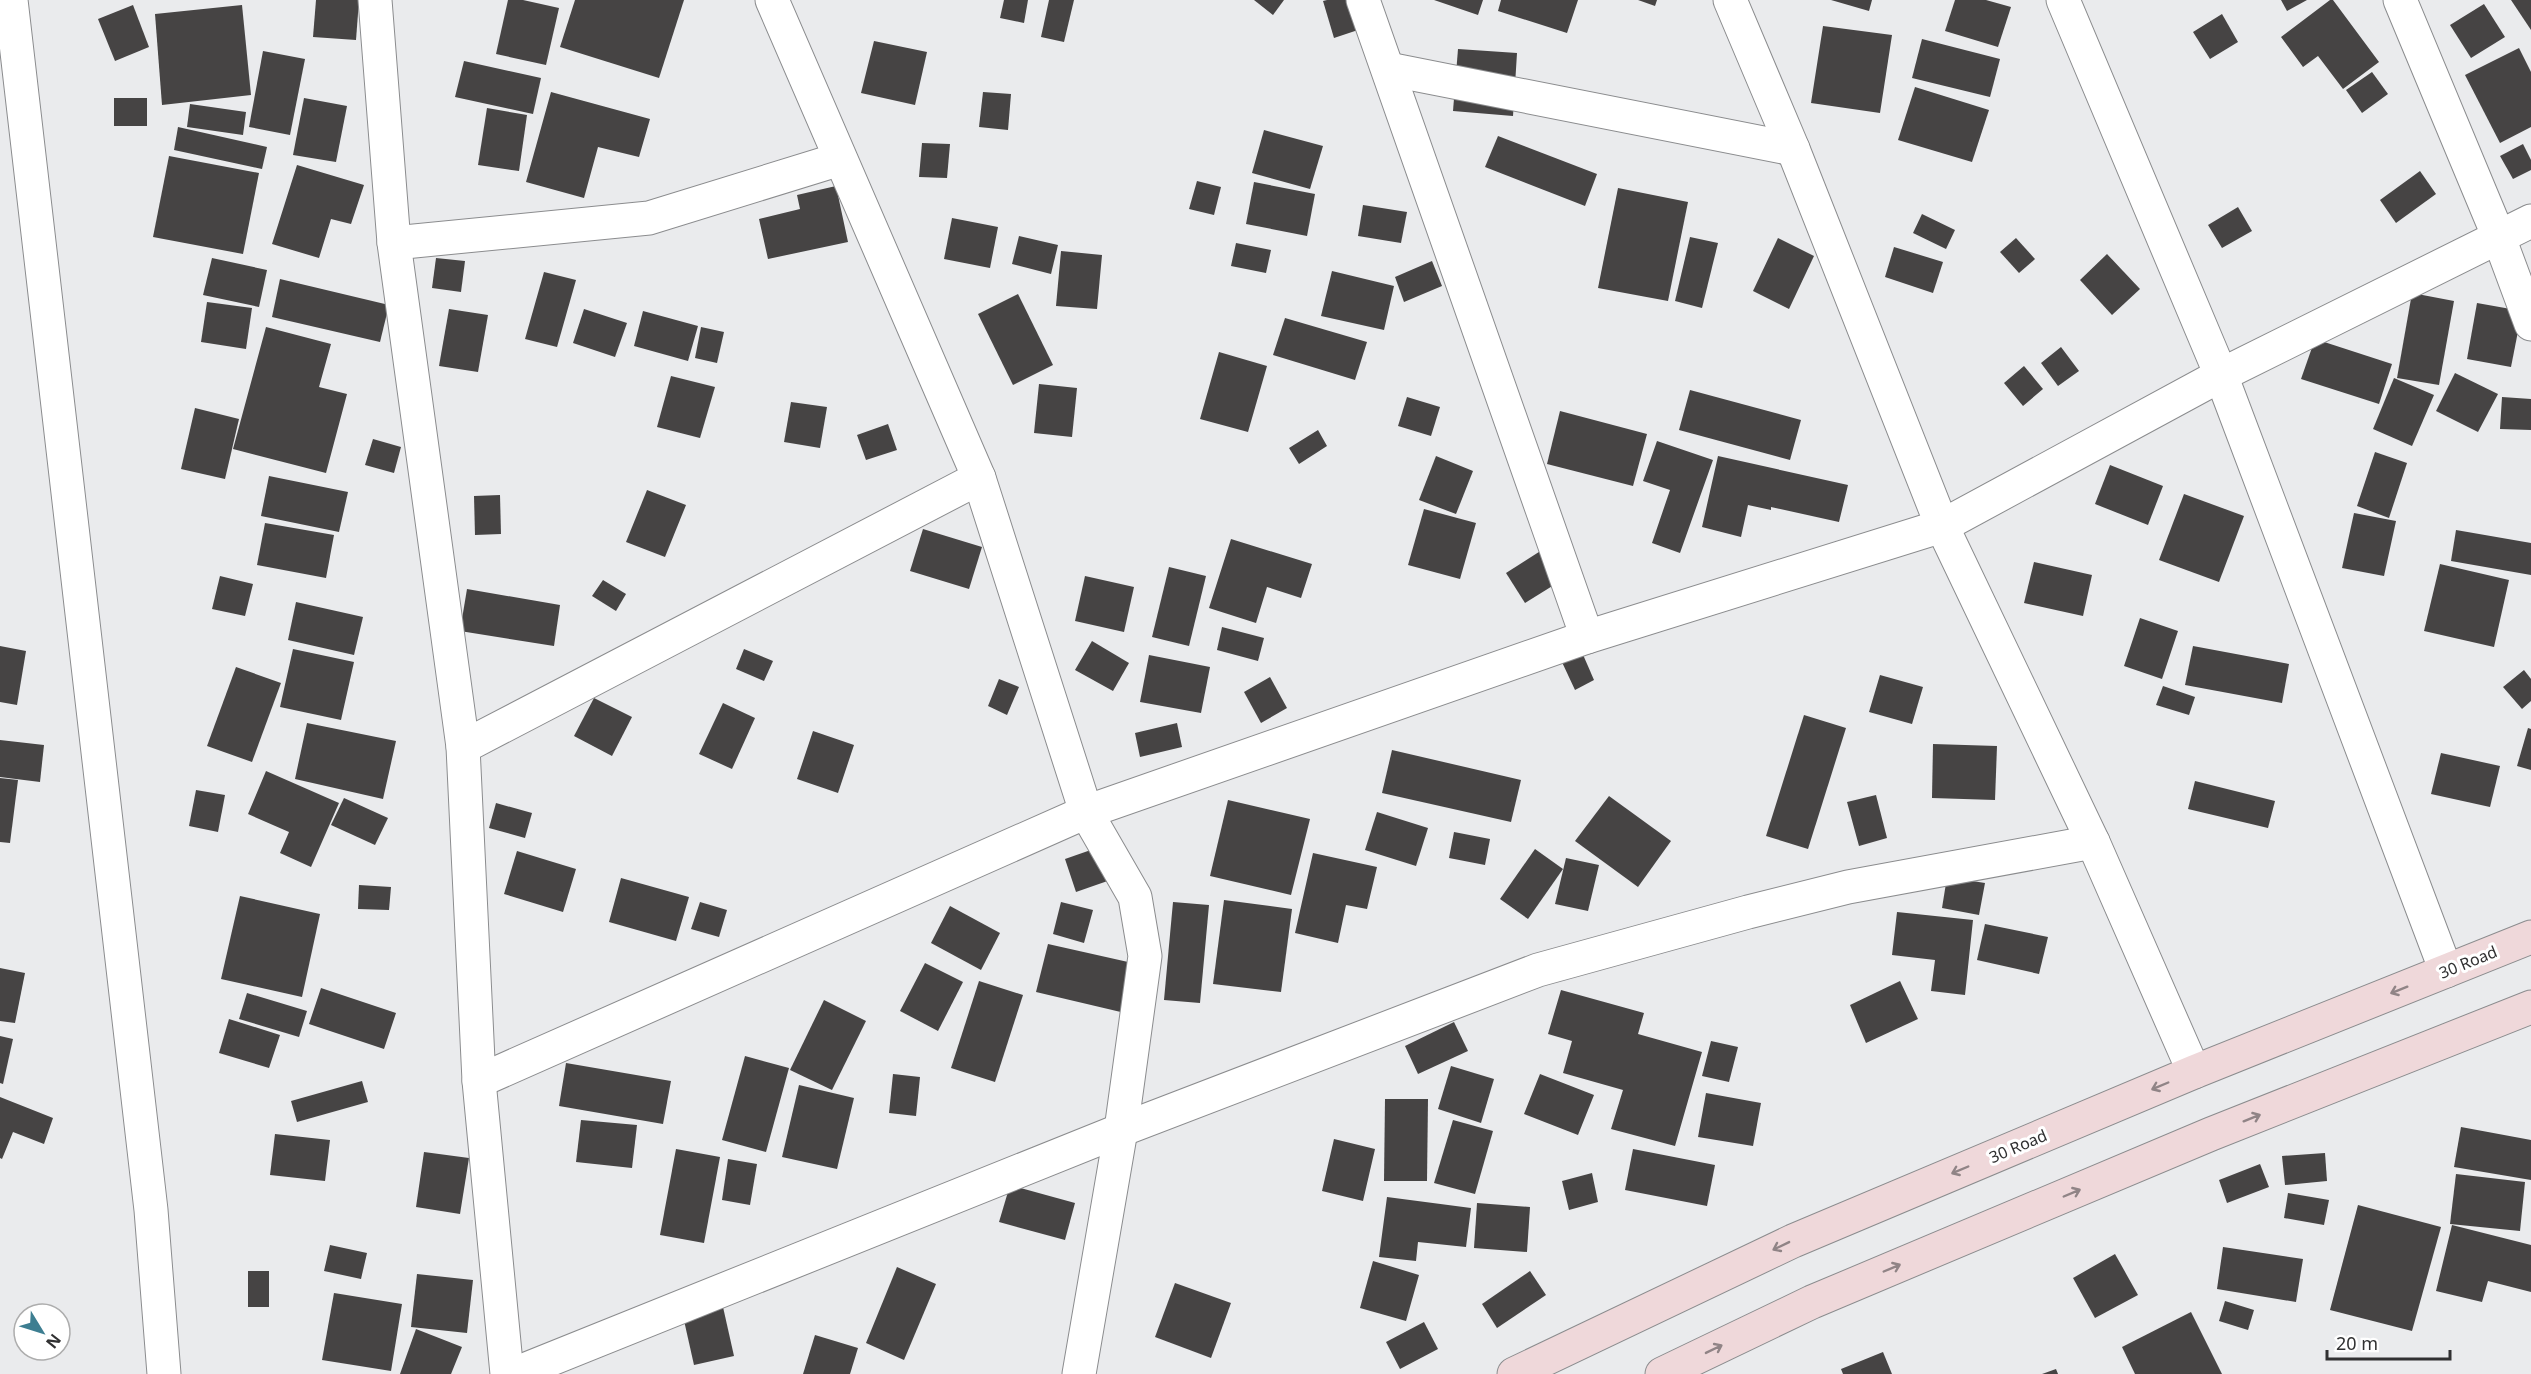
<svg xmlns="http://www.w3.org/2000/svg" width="2531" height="1374" font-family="'Noto Sans',sans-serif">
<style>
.building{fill:#464444}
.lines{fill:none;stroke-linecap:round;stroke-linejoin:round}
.minor-casing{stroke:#8b8c8e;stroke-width:35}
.tertiary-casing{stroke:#8b8c8e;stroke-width:35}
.secondary-casing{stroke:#8b8c8e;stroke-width:35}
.minor{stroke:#fff;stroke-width:33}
.tertiary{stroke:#fff;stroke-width:33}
.secondary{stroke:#efd8da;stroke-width:33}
.oneway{stroke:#908486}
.labels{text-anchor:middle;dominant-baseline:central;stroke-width:6;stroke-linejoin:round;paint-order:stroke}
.street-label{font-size:16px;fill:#313132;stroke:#fff}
</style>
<rect width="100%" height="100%" fill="#eaebed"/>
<g class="building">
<polygon points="316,0 359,0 356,40 313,37"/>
<polygon points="508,0 523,0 559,8 546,65 496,54"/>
<polygon points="575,0 684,0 659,78 560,47"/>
<polygon points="1004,0 1028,0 1024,23 1000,18"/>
<polygon points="1049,0 1074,0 1064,42 1041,37"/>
<polygon points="1254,0 1284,0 1273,15"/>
<polygon points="1327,0 1349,0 1358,30 1334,38 1323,1"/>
<polygon points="1434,0 1483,0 1478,15"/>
<polygon points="1501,0 1578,0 1567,33 1498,11"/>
<polygon points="1638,0 1657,0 1655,6"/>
<polygon points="1831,0 1872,0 1869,11"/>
<polygon points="1955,0 1986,0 2011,7 1998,47 1945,31"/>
<polygon points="2281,0 2307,0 2287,11"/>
<polygon points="2330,0 2333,0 2379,62 2343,89 2318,56 2303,67 2281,37"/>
<polygon points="2511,0 2531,0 2531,30"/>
<polygon points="2484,4 2505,37 2471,58 2450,25"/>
<polygon points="133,5 149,47 115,61 98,19"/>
<polygon points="242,5 251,95 162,105 155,14"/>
<polygon points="2222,14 2238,42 2210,59 2193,32"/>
<polygon points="1823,26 1892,35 1880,113 1811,103"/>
<polygon points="1922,39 2000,59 1990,97 1912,78"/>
<polygon points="874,41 927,52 915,105 861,93"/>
<polygon points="2519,48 2531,72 2531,127 2500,143 2465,75"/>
<polygon points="1458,49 1517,53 1513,116 1453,111"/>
<polygon points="263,51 305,59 290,135 249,127"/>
<polygon points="464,61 541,78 533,114 455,97"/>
<polygon points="2372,72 2388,94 2362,113 2346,90"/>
<polygon points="1915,87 1989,110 1972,162 1898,140"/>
<polygon points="551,92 650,119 639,157 598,147 584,198 526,182"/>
<polygon points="983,92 1011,94 1008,130 979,127"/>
<rect x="114" y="98" width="33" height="28"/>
<polygon points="304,98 347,106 336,162 293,155"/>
<polygon points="190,104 246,112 243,135 187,127"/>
<polygon points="487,108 527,115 519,171 478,165"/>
<polygon points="178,127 267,147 262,169 174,150"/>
<polygon points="1264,130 1323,146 1310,189 1252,173"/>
<polygon points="1498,136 1597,174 1585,206 1485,167"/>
<polygon points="922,143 950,144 947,178 919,177"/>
<polygon points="2523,144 2531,160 2531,170 2513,179 2500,156"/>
<polygon points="169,156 259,173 243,254 153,237"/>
<polygon points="297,165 364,185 351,224 331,219 319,258 272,244"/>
<polygon points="2420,171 2436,194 2396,223 2380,200"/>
<polygon points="1197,181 1221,187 1214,215 1189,209"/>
<polygon points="1254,182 1315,194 1307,236 1246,224"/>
<polygon points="836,186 848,242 768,259 759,219 800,209 797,195"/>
<polygon points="1618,188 1688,202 1668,301 1598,288"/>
<polygon points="1363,205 1407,212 1401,243 1358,236"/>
<polygon points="2238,207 2252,231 2222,248 2208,225"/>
<polygon points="1922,214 1955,230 1946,249 1913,233"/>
<polygon points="952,218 998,227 990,268 944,259"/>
<polygon points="1019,236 1058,245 1051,274 1012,264"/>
<polygon points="1690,237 1718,243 1702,308 1675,301"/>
<polygon points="1778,238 1814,256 1789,309 1753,291"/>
<polygon points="2016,238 2035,259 2019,273 2000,252"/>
<polygon points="1236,243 1271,250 1266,273 1231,266"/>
<polygon points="1894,247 1943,262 1933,293 1885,277"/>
<polygon points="1061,251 1102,255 1097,309 1056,306"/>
<polygon points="2107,254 2140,289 2112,315 2080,280"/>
<polygon points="212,258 267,270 259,307 203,295"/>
<polygon points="436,258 465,261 461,292 432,288"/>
<polygon points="1432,261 1442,286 1404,302 1395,277"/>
<polygon points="1332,271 1394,286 1384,330 1321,316"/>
<polygon points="544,272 576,280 557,347 525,339"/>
<polygon points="280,279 389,305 380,342 272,317"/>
<polygon points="2412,293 2454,301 2439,385 2397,378"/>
<polygon points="1018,294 1053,365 1013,385 978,314"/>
<polygon points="207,302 252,308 246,349 201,342"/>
<polygon points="2477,303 2522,311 2511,367 2467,359"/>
<polygon points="449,309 488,315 478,372 439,366"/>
<polygon points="584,309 627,323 615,357 573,343"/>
<polygon points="643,311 698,326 688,361 634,346"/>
<polygon points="1285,318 1367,342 1355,380 1273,355"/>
<polygon points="266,327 331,344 319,387 347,394 326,473 233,449"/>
<polygon points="701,327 724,332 717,363 695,358"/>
<polygon points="2315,339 2392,364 2379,404 2301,379"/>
<polygon points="2061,347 2079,371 2058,386 2041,363"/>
<polygon points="1219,352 1267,366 1248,432 1200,419"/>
<polygon points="2024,366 2043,389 2023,406 2004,383"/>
<polygon points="2455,373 2498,394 2478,432 2436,411"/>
<polygon points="671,376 715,387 700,438 657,427"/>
<polygon points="2394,378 2434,395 2412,446 2373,429"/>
<polygon points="1039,384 1077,388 1072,437 1034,433"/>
<polygon points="1690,390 1801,420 1790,460 1679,430"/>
<polygon points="1407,397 1440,407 1431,436 1398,426"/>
<polygon points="2502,397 2531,399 2531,430 2500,429"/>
<polygon points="791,402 827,407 820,448 784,442"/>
<polygon points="195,408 239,419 225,479 181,469"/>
<polygon points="1560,411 1647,434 1633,486 1547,464"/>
<polygon points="888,424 897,450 866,460 857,435"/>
<polygon points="1318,430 1327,446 1299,464 1289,448"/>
<polygon points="373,439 401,447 394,473 365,465"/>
<polygon points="1657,441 1713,460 1680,553 1652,543 1670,490 1643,481"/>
<polygon points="2375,452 2407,463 2389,518 2357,506"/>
<polygon points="1436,456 1473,471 1456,514 1419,500"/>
<polygon points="1718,456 1848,485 1839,522 1771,507 1771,510 1748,505 1741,537 1702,527"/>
<polygon points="2110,465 2163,486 2148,525 2095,504"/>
<polygon points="269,476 348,492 339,532 261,516"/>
<polygon points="647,490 686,505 665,557 626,542"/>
<polygon points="2184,494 2244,516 2219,582 2159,560"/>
<polygon points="500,495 501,534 475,535 474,496"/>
<polygon points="1424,509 1476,523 1460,579 1408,565"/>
<polygon points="2354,513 2396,521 2384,576 2342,568"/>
<polygon points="265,523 334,535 326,578 257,565"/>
<polygon points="923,529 982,547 969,589 910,571"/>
<polygon points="2456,530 2531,543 2531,575 2451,561"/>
<polygon points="1231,539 1312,564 1301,598 1267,587 1256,623 1209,608"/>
<polygon points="1542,550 1562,580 1525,603 1506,573"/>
<polygon points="2034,562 2092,575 2083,616 2024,603"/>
<polygon points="2440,564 2509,580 2494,647 2424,631"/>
<polygon points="1169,567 1206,576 1189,646 1152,637"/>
<polygon points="220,576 253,584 245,616 212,609"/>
<polygon points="1085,576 1134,587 1124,632 1075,621"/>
<polygon points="603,580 626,594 616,611 592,596"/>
<polygon points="467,589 560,605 554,646 460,631"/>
<polygon points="296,602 363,617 354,655 288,640"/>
<polygon points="2140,618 2178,631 2162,679 2124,666"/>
<polygon points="1222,627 1264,638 1258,661 1217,650"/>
<polygon points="1092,641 1129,663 1113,691 1075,670"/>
<polygon points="0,646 26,651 17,705 0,702"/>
<polygon points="2193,646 2289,664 2282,703 2185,685"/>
<polygon points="293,649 354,662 341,720 280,707"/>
<polygon points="744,649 773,661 764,681 736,669"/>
<polygon points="1581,650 1594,680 1575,690 1561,660"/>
<polygon points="1149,655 1210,667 1201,713 1140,702"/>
<polygon points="236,667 281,683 252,762 207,746"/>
<polygon points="2524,670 2531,679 2531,701 2522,709 2503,687"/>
<polygon points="1880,675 1923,687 1912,724 1869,712"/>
<polygon points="1270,677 1287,708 1261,723 1244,692"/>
<polygon points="999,679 1019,687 1007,715 988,706"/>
<polygon points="2163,686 2195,697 2189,715 2156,705"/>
<polygon points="594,698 632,717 612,756 574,736"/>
<polygon points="723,703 755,718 732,769 699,754"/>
<polygon points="1804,715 1846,728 1808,849 1766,836"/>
<polygon points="307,723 396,741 383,799 295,779"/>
<polygon points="1177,723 1182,747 1140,757 1135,733"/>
<polygon points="2528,728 2531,729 2531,770 2517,766"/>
<polygon points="813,731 854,745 838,793 797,779"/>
<polygon points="0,740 44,745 40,782 0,777"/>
<polygon points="1933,744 1997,746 1995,800 1932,798"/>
<polygon points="1392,750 1521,780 1511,822 1382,793"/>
<polygon points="2441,753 2500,766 2490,807 2431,794"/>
<polygon points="266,771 339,803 311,867 280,853 289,832 248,814"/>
<polygon points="0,778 18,780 10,843 0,842"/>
<polygon points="2195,781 2275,801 2268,828 2188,809"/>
<polygon points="196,790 225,795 218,832 189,826"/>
<polygon points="1876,795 1887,838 1859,846 1847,802"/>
<polygon points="1609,796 1671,841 1638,887 1575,841"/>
<polygon points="344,798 388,818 375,845 331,825"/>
<polygon points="1228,800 1310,819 1291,895 1210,876"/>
<polygon points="496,803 532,813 525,838 489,828"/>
<polygon points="1377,812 1428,828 1416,866 1365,850"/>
<polygon points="1454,832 1490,839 1485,865 1449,858"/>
<polygon points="1108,844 1119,877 1076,892 1065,859"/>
<polygon points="1535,849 1563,869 1528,919 1500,899"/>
<polygon points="517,851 576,869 563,912 504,894"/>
<polygon points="1313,853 1377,867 1367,909 1346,905 1338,943 1295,933"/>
<polygon points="1566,858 1599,865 1588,911 1555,904"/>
<polygon points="1947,877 1985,883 1979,915 1942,908"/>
<polygon points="621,878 689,897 676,941 609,922"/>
<polygon points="359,885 391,887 389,910 358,909"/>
<polygon points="240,896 320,914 302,997 221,979"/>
<polygon points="1224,900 1292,909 1281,992 1213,984"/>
<polygon points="700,902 727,910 719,937 691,929"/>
<polygon points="1061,902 1093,910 1084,943 1053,934"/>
<polygon points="1173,902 1209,905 1200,1003 1164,1000"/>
<polygon points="950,906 1000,933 981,970 931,943"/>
<polygon points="1897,912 1973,920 1965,995 1931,991 1935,960 1892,955"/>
<polygon points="1985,924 2048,937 2039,974 1977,960"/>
<polygon points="1048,944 1137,964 1125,1013 1036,992"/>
<polygon points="925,963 963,982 938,1031 900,1011"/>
<polygon points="0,968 25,973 15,1023 0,1021"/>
<polygon points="979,981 1023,995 995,1082 951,1068"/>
<polygon points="1900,981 1918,1019 1866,1043 1850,1005"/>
<polygon points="321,988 396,1013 384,1049 309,1024"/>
<polygon points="1561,990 1644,1013 1638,1034 1702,1052 1675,1146 1611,1129 1623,1090 1563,1073 1572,1041 1548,1034"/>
<polygon points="247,993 307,1011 299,1037 239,1019"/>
<polygon points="824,1000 866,1021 832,1090 790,1070"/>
<polygon points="229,1019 280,1035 269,1068 219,1053"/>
<polygon points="1454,1022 1468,1051 1418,1074 1405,1046"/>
<polygon points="0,1036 13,1039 3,1084 0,1083"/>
<polygon points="1711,1041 1738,1047 1729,1082 1702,1076"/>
<polygon points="745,1056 789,1068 766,1152 722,1140"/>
<polygon points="566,1063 671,1081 663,1124 559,1106"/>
<polygon points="1451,1066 1494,1079 1481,1123 1438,1109"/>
<polygon points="893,1074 920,1077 916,1116 889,1113"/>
<polygon points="1540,1074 1594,1095 1578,1135 1524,1114"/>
<polygon points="362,1081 368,1102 297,1122 291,1101"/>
<polygon points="799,1085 854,1098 837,1169 782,1157"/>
<polygon points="1706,1093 1761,1103 1753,1146 1698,1137"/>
<polygon points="0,1097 53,1118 44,1144 13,1132 2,1159 0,1158"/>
<polygon points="1385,1099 1428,1099 1427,1181 1384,1181"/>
<polygon points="581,1120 637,1125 632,1168 576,1162"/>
<polygon points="1453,1120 1493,1131 1475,1194 1434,1183"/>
<polygon points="2461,1127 2531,1140 2531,1180 2454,1167"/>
<polygon points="275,1134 330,1140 325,1181 270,1175"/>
<polygon points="1334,1139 1375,1149 1363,1201 1322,1191"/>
<polygon points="676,1149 720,1157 704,1243 660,1235"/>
<polygon points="1633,1149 1715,1165 1707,1206 1625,1190"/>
<polygon points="424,1152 469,1158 460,1214 416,1207"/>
<polygon points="2325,1153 2327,1181 2285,1185 2282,1156"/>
<polygon points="728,1159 757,1164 750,1205 722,1200"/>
<polygon points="2260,1164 2269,1187 2227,1203 2219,1180"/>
<polygon points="1592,1173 1598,1202 1569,1210 1562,1181"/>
<polygon points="2456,1174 2525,1182 2520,1231 2450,1224"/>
<polygon points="1010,1185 1075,1203 1065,1240 999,1222"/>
<polygon points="2288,1193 2329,1200 2324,1225 2284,1218"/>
<polygon points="1387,1197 1471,1208 1466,1247 1418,1242 1416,1261 1379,1257"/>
<polygon points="1477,1203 1530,1207 1527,1252 1474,1248"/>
<polygon points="2358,1205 2441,1227 2412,1331 2330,1310"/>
<polygon points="2452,1225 2531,1245 2531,1292 2488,1281 2482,1302 2436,1291"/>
<polygon points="330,1245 367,1253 361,1279 324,1271"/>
<polygon points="2223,1247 2303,1259 2296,1302 2217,1289"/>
<polygon points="2115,1254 2138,1295 2095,1318 2073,1278"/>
<polygon points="1373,1261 1419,1275 1406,1321 1360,1308"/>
<polygon points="897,1267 936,1284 904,1360 866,1343"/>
<rect x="248" y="1271" width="21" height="36"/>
<polygon points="1530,1271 1546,1295 1497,1328 1482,1304"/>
<polygon points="417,1274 473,1280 467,1333 411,1327"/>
<polygon points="1175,1283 1231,1303 1211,1358 1155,1337"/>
<polygon points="334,1293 402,1304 391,1371 322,1360"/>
<polygon points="2225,1301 2254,1310 2248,1330 2219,1321"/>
<polygon points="723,1307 734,1356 694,1365 683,1316"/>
<polygon points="2191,1312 2222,1374 2135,1374 2122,1347"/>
<polygon points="1424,1322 1438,1349 1400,1369 1386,1342"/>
<polygon points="416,1329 462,1347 451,1374 400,1374"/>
<polygon points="815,1335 858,1348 850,1374 803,1374"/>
<polygon points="1883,1352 1892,1374 1843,1374 1841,1369"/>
<polygon points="2056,1369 2058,1374 2042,1374"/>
</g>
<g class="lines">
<defs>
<g id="minor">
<polyline points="375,0 394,243 463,747 479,1081 507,1374"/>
<polyline points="772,0 979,478 1086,812 1135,897 1145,956 1121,1130 1079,1374"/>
<polyline points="1363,0 1587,637"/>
<polyline points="1730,0 1793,149 1942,526 2093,842 2194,1072"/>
<polyline points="2063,0 2221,375 2446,971"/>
<polyline points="2400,0 2498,235 2531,324"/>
<polyline points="1388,69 1793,149"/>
<polyline points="394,243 649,218 840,159"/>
<polyline points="463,747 979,478"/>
<polyline points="479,1081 1086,812 1587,637 1942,526 2221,375 2531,221"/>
<polyline points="514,1374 1121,1130 1538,970 1748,912 1848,887 2093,842"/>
</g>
<polyline id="tertiary" points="11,0 151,1210 164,1374"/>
<g id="secondary">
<polyline points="1514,1374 1793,1241 2194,1072 2531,937"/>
<polyline points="1662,1374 1812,1302 2211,1134 2531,1007"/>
</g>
</defs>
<use href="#minor" class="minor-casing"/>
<use href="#tertiary" class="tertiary-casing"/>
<use href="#secondary" class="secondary-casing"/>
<use href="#minor" class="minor"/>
<use href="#tertiary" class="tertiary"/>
<use href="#secondary" class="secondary"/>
</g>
<defs><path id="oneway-shaft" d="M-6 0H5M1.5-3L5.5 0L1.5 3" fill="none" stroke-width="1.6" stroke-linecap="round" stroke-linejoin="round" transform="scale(1.5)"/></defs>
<g class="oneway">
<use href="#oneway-shaft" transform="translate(2399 990) rotate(158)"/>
<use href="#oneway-shaft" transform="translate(2160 1086) rotate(157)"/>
<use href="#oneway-shaft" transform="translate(2252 1118) rotate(-22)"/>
<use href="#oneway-shaft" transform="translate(1960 1170) rotate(157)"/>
<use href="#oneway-shaft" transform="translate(2072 1193) rotate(-23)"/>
<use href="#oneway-shaft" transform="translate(1781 1246) rotate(154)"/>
<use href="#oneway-shaft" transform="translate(1892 1268) rotate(-23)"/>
<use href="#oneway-shaft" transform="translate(1714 1349) rotate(-26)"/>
</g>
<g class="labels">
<g class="street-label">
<text transform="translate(2468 962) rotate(-22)">30 Road</text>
<text transform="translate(2018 1146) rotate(-23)">30 Road</text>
</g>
</g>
<g transform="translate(42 1332) rotate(128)"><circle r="28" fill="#ffffff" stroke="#adadad" stroke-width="1.5"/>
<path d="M0-4.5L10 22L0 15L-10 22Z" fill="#3d7e91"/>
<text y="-9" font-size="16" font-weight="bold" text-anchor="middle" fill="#313132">N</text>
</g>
<path d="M2327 1350v9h123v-9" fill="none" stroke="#313132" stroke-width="3"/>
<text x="2336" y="1350" font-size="18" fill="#313132" stroke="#ffffff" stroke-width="4.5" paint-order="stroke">20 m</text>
</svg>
